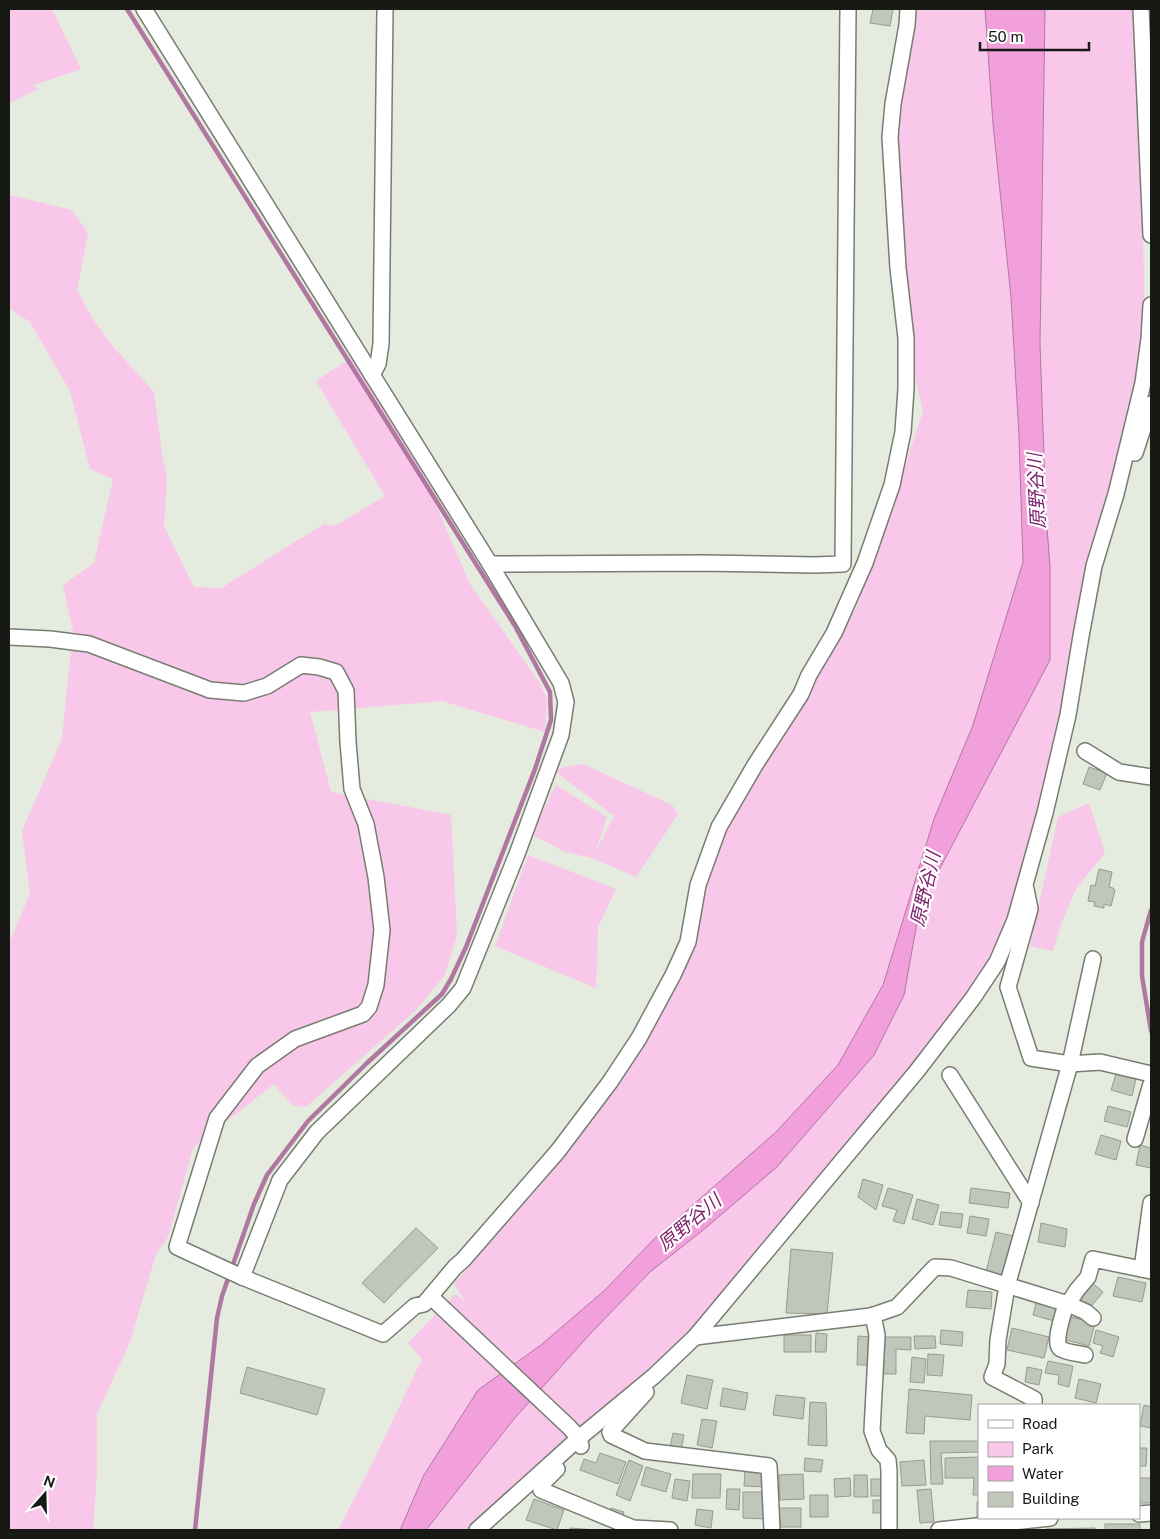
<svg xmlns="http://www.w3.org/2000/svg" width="1160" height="1539" font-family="'Public Sans','Noto Sans JP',sans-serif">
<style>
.green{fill:#f8c7e9}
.water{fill:#f2a0db;stroke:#b078a0}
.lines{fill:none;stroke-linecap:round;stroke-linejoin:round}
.stream{stroke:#b078a0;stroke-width:4.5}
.building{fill:#c0c6b9;stroke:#969b8f}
.minor-casing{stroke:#787d72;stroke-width:18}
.minor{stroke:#fff;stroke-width:15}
.labels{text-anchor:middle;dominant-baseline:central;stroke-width:4.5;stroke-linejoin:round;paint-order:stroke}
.water-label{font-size:19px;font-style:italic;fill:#7c1f69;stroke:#fff}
</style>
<rect width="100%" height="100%" fill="#e5ebde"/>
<g class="green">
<polygon points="9,9 52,9 81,69 34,85 38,89 9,103"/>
<polygon points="906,9 1144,9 1142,193 1145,325 1139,397 1115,466 1093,543 1064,713 1003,949 960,1015 695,1337 469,1530 338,1530 371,1466 422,1359 408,1343 455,1294 465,1301 454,1284 559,1164 651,1016 698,885 787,716 856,609 923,412 906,338 891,131"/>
<polygon points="9,195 72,210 88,233 77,290 94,321 116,350 154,392 163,460 167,479 164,526 194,587 221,588 324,524 335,526 385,496 316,381 351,358 421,470 405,482 421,471 470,584 539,682 547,699 545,732 442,701 310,712 331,792 451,815 457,935 445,975 416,1010 306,1107 292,1105 274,1084 193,1148 168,1237 156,1254 130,1342 97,1414 97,1472 93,1530 9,1530 9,943 30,894 22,831 62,739 73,630 63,585 94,563 113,479 90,469 70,391 30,322 9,308"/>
<polygon points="583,764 672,805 678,814 636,877 592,858 565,852 531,834 556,785 607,817 595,853 614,816 557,773 560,768"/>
<polygon points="1089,803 1105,853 1077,887 1062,921 1053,951 1030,946 1058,817"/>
<polygon points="528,855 616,889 598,927 596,988 495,946"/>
</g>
<polygon class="water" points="985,9 1045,9 1040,344 1046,514 1050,567 1050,660 920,906 904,995 874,1055 777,1167 702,1231 650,1272 590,1334 514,1419 426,1530 400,1530 424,1475 478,1390 541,1345 605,1290 654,1239 776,1132 838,1065 883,985 934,819 973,725 1023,562 1019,436 1011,297 993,124"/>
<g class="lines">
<g class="stream">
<polyline points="127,9 515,626 550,692 551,720 535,769 466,947 451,979 442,994 367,1063 308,1121 267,1175 254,1204 222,1296 217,1318 195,1530"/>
<polyline points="1151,910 1142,942 1142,976 1151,1031"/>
</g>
</g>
<g class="building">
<polygon points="873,9 893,9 890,26 870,23"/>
<polygon points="1089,767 1107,773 1100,790 1083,784"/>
<polygon points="1099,869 1112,872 1109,887 1113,888 1115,890 1111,906 1104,904 1104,908 1094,906 1095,902 1088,901 1091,885 1095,886"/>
<polygon points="1116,1074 1136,1079 1132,1096 1111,1090"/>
<polygon points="1108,1106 1131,1112 1127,1127 1104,1121"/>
<polygon points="1101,1135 1121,1141 1116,1160 1095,1154"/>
<polygon points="1140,1145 1151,1148 1151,1168 1136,1165"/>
<polygon points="863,1179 883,1185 876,1210 858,1197"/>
<polygon points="888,1188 913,1195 904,1224 893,1221 897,1210 882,1206"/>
<polygon points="971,1188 1010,1193 1008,1208 969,1203"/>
<polygon points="917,1199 939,1205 933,1225 912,1219"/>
<polygon points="941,1212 963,1214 961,1228 939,1225"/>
<polygon points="970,1216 989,1219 986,1236 967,1233"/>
<polygon points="1041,1223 1067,1229 1065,1247 1038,1242"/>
<polygon points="416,1228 438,1248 384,1303 362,1283"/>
<polygon points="996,1232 1013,1236 1004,1276 986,1272"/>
<polygon points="791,1249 833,1253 827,1314 786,1313"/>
<polygon points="1118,1277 1146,1283 1142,1302 1113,1296"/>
<polygon points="1090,1281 1103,1292 1089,1309 1076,1300"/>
<polygon points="968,1290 992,1292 991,1309 966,1307"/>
<polygon points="1036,1303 1057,1309 1054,1321 1033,1315"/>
<polygon points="1067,1316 1095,1323 1089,1346 1062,1339"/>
<polygon points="1012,1328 1049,1337 1044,1358 1007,1350"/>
<polygon points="941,1330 963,1332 962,1346 940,1344"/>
<polygon points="1096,1330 1119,1337 1113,1357 1100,1353 1103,1346 1093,1343"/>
<polygon points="816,1333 827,1334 826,1352 815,1352"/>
<rect x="784" y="1335" width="27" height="17"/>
<polygon points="858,1336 873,1337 872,1365 857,1365"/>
<polygon points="914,1336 935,1336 936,1348 915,1349"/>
<polygon points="880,1337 911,1337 911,1350 896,1349 896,1374 880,1374"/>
<polygon points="928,1354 944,1355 942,1376 927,1375"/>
<polygon points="912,1357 926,1359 924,1383 910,1382"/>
<polygon points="1048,1361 1073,1366 1069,1387 1058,1384 1059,1375 1045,1373"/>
<polygon points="247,1367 325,1389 317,1415 240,1393"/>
<polygon points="1027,1367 1042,1370 1039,1385 1025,1382"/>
<polygon points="687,1375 713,1380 707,1409 681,1403"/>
<polygon points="1079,1379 1101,1384 1096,1403 1075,1398"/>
<polygon points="723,1388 748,1393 745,1410 720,1406"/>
<polygon points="909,1389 972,1395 970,1420 925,1416 924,1434 906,1433"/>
<polygon points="776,1395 805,1398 803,1419 773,1415"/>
<polygon points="810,1402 826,1403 827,1446 808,1445"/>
<polygon points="1144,1405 1151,1407 1151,1428 1140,1426"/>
<polygon points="702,1419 717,1421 712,1448 697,1445"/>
<polygon points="673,1433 684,1435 681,1450 670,1447"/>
<polygon points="930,1441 979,1441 979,1452 941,1453 943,1484 931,1484"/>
<polygon points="1139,1448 1147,1448 1146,1466 1139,1466"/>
<polygon points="600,1453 626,1462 618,1484 580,1470 584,1459 596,1463"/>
<polygon points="979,1457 979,1495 973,1495 974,1478 945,1478 945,1458"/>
<polygon points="805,1458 823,1460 821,1472 804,1471"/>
<polygon points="629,1460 643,1466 630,1501 616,1495"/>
<polygon points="924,1460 926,1485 902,1486 900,1462"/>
<polygon points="646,1467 671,1474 666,1492 641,1485"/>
<polygon points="745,1467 767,1468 766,1487 744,1486"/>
<polygon points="693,1474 721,1474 720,1498 692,1498"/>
<polygon points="803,1474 804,1499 780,1500 779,1475"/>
<polygon points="854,1475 867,1475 868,1497 854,1497"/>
<polygon points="850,1478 851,1496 835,1497 834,1479"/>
<polygon points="1139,1478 1151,1478 1151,1503 1140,1503"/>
<polygon points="675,1479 690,1481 687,1501 672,1498"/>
<rect x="871" y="1479" width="15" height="17"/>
<polygon points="727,1489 740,1489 739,1510 726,1509"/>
<polygon points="931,1489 934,1522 920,1523 917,1490"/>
<polygon points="743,1492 767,1492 766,1519 743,1518"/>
<rect x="810" y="1495" width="18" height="22"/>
<polygon points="534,1499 564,1510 557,1530 526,1520"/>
<rect x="873" y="1500" width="14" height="13"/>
<polygon points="977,1502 979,1502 979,1518 999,1518 977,1520"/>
<polygon points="611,1508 624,1512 621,1520 609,1516"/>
<rect x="778" y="1508" width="23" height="19"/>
<polygon points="697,1509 713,1511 711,1528 695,1525"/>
<rect x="1105" y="1524" width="35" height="6"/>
<polygon points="570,1528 596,1530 570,1530"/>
<polygon points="1095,1528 1095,1530 1046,1530 1046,1529"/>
</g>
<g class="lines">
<defs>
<g id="minor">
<polyline points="144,9 490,564 561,683 566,702 561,735 517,854 463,988 449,1005 317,1132 280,1180 242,1277"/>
<polyline points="1141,9 1151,235"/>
<polyline points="372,375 378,364 381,344 385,9"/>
<polyline points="1135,453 1151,404"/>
<polyline points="490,564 703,563 814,565 843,564 848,9"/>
<polyline points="9,637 50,639 89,644 210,690 244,693 267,686 301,665 319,667 336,672 346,691 348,742 352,789 366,824 376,877 382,930 376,985 369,1007 363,1014 295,1039 257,1066 217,1118 177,1247 242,1277 383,1334 415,1306 424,1304 455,1267 463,1260 558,1151 610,1082 639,1038 673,975 688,942 698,885 719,827 755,765 801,694 809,675 834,633 865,563 892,485 903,432 906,389 906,338 898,268 890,137 893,104 907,25 908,9"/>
<polyline points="1085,751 1119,772 1151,777"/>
<polyline points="1026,889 1030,909 1008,987 1031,1058 1070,1064 1100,1062 1151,1074"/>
<polyline points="950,1075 1031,1203"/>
<polyline points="1135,1139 1151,1084"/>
<polyline points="1142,1269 1151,1203"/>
<polyline points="431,1297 569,1427 579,1438 581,1446"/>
<path d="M1066,1304C1064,1312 1052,1345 1061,1349C1068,1353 1078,1353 1085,1355"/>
<polyline points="1068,1304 1086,1312 1093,1318"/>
<polyline points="873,1315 877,1335 872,1431 879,1450 888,1460 889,1471 889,1530"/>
<polyline points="695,1337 871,1316 897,1307 935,1267 951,1268 1068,1304 1077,1290 1088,1277 1093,1259 1151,1271"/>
<polyline points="646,1392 610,1432 611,1435 645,1451 769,1466 772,1530"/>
<polyline points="1034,1405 1034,1399 992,1377 997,1364 998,1340 1007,1286 1070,1064 1093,959"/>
<polyline points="557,1469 544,1482 541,1490 633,1528 670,1530"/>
<polyline points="1139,1514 1151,1513"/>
<polyline points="477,1530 579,1438 654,1376 695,1337 917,1071 973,998 997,962 1015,920 1045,813 1068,715 1081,636 1094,566 1116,494 1143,383 1149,339 1151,305"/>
<polyline points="939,1530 1050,1518"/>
</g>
</defs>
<use href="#minor" class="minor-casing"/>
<use href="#minor" class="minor"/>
</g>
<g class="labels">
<g class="water-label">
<text transform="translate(1036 491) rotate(-93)">原野谷川</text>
<text transform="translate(925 889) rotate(-77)">原野谷川</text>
<text transform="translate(689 1222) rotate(-40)">原野谷川</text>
</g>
</g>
<rect width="1160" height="1539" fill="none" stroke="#171915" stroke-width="20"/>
<rect x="978" y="1404" width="162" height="115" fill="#ffffff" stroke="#a2a3a1"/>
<rect x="988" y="1420" width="25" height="8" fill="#ffffff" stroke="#a2a3a1"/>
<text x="1022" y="1429" font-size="15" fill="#171915">Road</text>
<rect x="988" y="1442" width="25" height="15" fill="#f8c7e9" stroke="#a2a3a1"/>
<text x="1022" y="1454" font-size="15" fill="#171915">Park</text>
<rect x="988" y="1466" width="25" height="15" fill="#f2a0db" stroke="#a2a3a1"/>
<text x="1022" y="1479" font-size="15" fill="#171915">Water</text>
<rect x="988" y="1492" width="25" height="15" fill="#c0c6b9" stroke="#a2a3a1"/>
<text x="1022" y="1504" font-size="15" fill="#171915">Building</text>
<g transform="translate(45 1494) rotate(20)" stroke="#ffffff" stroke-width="4" paint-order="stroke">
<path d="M0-4L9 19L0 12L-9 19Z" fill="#171915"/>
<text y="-8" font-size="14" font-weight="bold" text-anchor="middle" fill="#171915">N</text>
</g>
<path d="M980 42v8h109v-8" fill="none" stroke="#171915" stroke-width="2.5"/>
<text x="988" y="42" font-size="15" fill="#171915" stroke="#ffffff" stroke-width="4" paint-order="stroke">50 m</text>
</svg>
